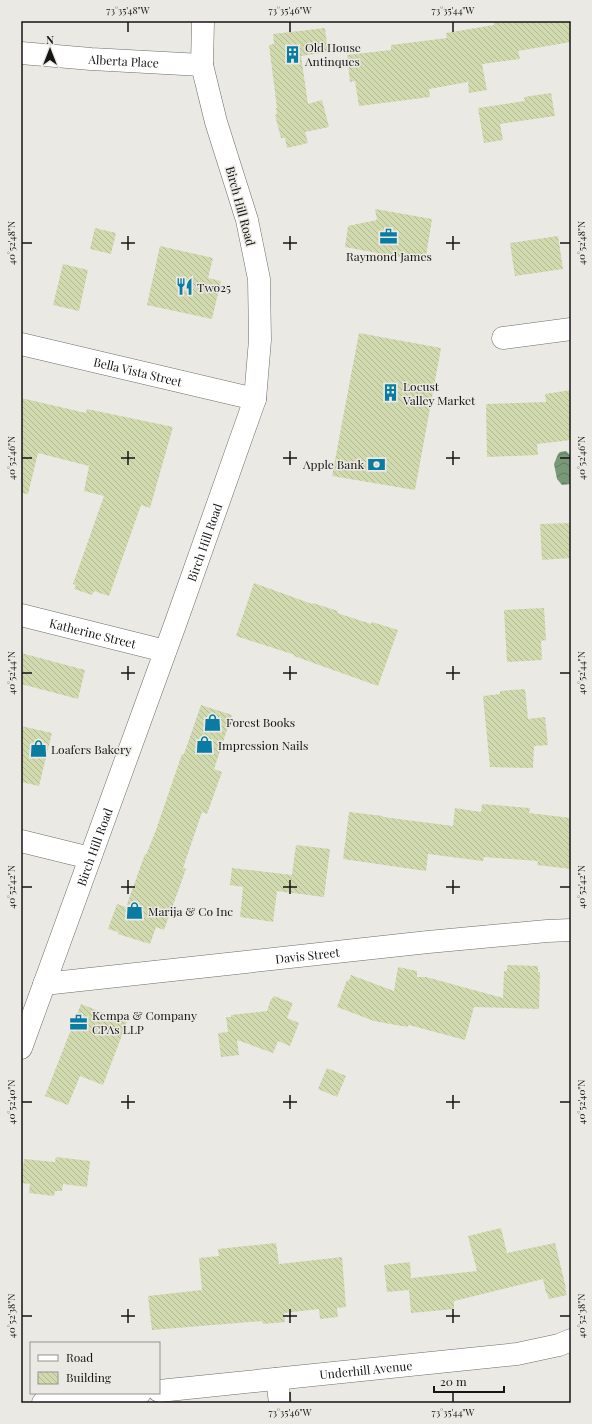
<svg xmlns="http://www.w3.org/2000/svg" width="592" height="1424" font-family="'Playfair Display',serif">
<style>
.water{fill:url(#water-waves)}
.building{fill:url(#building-back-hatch)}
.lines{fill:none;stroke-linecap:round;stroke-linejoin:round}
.street-casing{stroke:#6e6c67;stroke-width:23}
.secondary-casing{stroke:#6e6c67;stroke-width:23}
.street{stroke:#fff;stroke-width:22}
.secondary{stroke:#fff;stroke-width:22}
.ticks{fill:none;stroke:#161514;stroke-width:1.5}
.labels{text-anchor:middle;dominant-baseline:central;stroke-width:3;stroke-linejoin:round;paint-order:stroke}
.poi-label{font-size:12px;fill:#161514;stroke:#ebe9e4;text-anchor:start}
.street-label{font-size:12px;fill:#161514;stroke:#ebe9e4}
.neatline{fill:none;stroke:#161514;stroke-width:1.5}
.ticks-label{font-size:10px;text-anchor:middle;fill:#161514}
</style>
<defs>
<pattern id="water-waves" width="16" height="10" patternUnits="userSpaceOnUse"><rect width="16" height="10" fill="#799878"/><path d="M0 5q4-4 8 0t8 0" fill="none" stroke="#627b61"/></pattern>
<pattern id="building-back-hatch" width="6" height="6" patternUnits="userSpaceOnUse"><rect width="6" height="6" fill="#d1d9ae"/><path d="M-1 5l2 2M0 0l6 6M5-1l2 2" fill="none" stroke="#b3b995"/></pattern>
</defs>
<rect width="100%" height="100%" fill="#ebe9e4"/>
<polygon class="water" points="566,451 571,456 571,484 562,485 557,479 554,464 558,454 560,452"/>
<g class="building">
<polygon points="494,21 571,21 571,42 518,51 520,59 482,64 487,90 469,93 468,82 429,89 430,97 359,106 355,81 350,82 347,55 391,50 391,45 447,38 446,33 494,25"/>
<polygon points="325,28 328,52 301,56 308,104 322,100 329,127 305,132 308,143 287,148 285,138 281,138 275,115 277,114 276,108 277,108 269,45 274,44 273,34"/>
<polygon points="551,93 555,116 500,124 503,140 484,143 478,108 525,101 524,97"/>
<polygon points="375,209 432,219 425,262 345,247 348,226 377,220"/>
<polygon points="95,228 116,233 111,254 90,249"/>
<polygon points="558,236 563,269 515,276 510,243"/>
<polygon points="160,246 213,258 208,278 221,281 212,319 147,305"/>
<polygon points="63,264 88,270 79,311 53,305"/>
<polygon points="359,333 441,348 415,490 332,476"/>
<polygon points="571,390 571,440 537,444 538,455 487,457 486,404 546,402 545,394"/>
<polygon points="21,398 86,413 87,409 173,427 150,508 141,505 109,596 94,591 92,595 74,589 76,585 73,584 104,496 84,491 89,466 38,453 28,494 21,493"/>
<polygon points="571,523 571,558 542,560 540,524"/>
<polygon points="254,583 312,604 313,603 338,611 337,613 371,624 372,622 398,630 378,686 294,656 295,655 236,636"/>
<polygon points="544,608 546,640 541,641 542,660 507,662 504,610"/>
<polygon points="21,653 85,670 78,699 21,684"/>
<polygon points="525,689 528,719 545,717 548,745 534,746 533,768 490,767 483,696 500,694 500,691"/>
<polygon points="201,705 232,715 214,769 222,772 207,814 202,812 183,868 186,869 164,930 156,927 150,944 118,934 118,932 108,929 117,904 126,907 145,854 146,855 156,830 182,754 184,754"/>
<polygon points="21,726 52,733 39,786 21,782"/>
<polygon points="482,804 530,808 529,813 571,818 571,869 537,865 538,861 484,857 483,861 428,854 426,871 343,859 349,812 383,816 383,817 453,826 455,808 481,812"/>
<polygon points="296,845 330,849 324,897 277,891 273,922 240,917 243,887 230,885 232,868 292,875"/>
<polygon points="507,965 538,966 538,972 540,972 539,1009 474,1007 465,1040 409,1025 407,1027 374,1021 337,1007 347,980 349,981 351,975 394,991 398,967 417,971 417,977 426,977 503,998 504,971 507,971"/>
<polygon points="274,996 293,1003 287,1018 299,1023 290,1046 278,1041 273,1053 237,1040 239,1055 221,1057 218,1033 228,1032 226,1017 231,1017 231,1015 267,1011 271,999 272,999"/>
<polygon points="81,1004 127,1022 103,1085 80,1076 68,1105 45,1096"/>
<polygon points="327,1068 346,1076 337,1097 318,1089"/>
<polygon points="56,1157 90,1161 87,1187 63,1184 62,1191 55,1191 54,1196 29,1193 30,1184 21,1183 24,1159 55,1162"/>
<polygon points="501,1228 507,1253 555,1243 566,1288 565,1289 567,1295 549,1299 547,1293 546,1293 543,1279 454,1301 454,1309 411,1313 409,1290 387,1292 384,1265 410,1262 411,1278 477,1271 468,1236"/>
<polygon points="276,1243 279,1264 342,1257 346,1307 337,1308 338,1317 320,1319 319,1309 284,1313 285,1322 263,1324 262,1321 152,1330 148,1296 202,1290 199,1258 219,1256 218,1249"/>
</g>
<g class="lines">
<defs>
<g id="street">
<path id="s1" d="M21,53L91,59L202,65"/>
<polyline points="503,338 571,329"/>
<path id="s2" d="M21,344L255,399"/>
<path id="s3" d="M21,615L165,651"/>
<polyline points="21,841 90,858"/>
<path id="s4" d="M44,984L428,942L547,931L571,930"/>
<polyline points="277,1379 280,1403"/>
<path id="s5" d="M159,1391L517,1354L559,1345L571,1340"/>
<polyline points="43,1403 140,1393"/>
</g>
<g id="secondary">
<path id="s6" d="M21,1048L176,622L255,399L260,340L259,279L247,220L216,122L202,65L203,21"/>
</g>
</defs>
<use href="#street" class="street-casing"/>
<use href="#secondary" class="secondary-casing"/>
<use href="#street" class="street"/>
<use href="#secondary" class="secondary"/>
</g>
<path class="ticks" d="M128,22V32M290,22V32M453,22V32M128,236V250M290,236V250M453,236V250M22,243H32M121,243H135M283,243H297M446,243H460M560,243H570M128,451V465M290,451V465M453,451V465M22,458H32M121,458H135M283,458H297M446,458H460M560,458H570M128,666V680M290,666V680M453,666V680M22,673H32M121,673H135M283,673H297M446,673H460M560,673H570M128,880V894M290,880V894M453,880V894M22,887H32M121,887H135M283,887H297M446,887H460M560,887H570M128,1095V1109M290,1095V1109M453,1095V1109M22,1102H32M121,1102H135M283,1102H297M446,1102H460M560,1102H570M128,1309V1323M290,1309V1323M453,1309V1323M22,1316H32M121,1316H135M283,1316H297M446,1316H460M560,1316H570M290,1392V1402M453,1392V1402"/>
<defs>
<symbol id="building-bare" viewBox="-9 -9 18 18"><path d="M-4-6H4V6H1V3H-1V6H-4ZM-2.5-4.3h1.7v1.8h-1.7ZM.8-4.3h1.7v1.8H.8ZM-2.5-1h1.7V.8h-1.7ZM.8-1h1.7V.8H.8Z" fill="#097ca4" stroke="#ebe9e4" stroke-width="2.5" paint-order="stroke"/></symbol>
<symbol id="office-bare" viewBox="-9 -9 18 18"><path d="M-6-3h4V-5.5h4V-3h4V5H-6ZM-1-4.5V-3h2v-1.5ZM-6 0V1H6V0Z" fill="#097ca4" stroke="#ebe9e4" stroke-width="2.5" paint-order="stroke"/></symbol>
<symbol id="restaurant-bare" viewBox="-9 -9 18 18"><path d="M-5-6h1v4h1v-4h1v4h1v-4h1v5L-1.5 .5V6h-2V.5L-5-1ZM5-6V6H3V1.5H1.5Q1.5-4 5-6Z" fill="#097ca4" stroke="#ebe9e4" stroke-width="2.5" paint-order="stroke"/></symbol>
<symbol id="bank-bare" viewBox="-9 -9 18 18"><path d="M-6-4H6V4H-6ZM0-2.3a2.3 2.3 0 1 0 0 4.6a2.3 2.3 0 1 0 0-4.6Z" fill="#097ca4" stroke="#ebe9e4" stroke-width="2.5" paint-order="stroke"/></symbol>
<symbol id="shop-bare" viewBox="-9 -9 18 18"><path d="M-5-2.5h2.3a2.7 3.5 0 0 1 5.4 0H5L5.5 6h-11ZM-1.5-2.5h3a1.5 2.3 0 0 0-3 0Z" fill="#097ca4" stroke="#ebe9e4" stroke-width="2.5" paint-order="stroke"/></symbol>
</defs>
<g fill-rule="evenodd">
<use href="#building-bare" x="280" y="42" width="25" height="25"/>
<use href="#office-bare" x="376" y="224" width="25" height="25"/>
<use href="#restaurant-bare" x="172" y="274" width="25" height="25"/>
<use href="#building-bare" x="378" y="380" width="25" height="25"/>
<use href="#bank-bare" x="364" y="452" width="25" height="25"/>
<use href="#shop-bare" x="200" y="710" width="25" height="25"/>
<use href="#shop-bare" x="192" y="732" width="25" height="25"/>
<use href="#shop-bare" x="26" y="736" width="25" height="25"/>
<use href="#shop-bare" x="122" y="898" width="25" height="25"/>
<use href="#office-bare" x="66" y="1010" width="25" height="25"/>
</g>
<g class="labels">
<g class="poi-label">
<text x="305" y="47">Old House<tspan x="305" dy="14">Antinques</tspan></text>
<text x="389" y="256" text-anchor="middle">Raymond James</text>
<text x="197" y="287">Two25</text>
<text x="403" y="386">Locust<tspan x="403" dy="14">Valley Market</tspan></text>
<text x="364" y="464" text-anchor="end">Apple Bank</text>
<text x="226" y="722">Forest Books</text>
<text x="218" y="745">Impression Nails</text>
<text x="51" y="749">Loafers Bakery</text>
<text x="148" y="911">Marija &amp; Co Inc</text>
<text x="92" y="1015">Kempa &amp; Company<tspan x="92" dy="14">CPAs LLP</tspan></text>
</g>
<g class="street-label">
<text stroke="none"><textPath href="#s1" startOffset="103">Alberta Place</textPath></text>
<text transform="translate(241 206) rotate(75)">Birch Hill Road</text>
<text stroke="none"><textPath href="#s2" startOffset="120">Bella Vista Street</textPath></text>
<text stroke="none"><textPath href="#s6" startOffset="538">Birch Hill Road</textPath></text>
<text stroke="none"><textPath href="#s3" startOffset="74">Katherine Street</textPath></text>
<text stroke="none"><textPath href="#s6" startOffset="214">Birch Hill Road</textPath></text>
<text stroke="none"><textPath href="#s4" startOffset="265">Davis Street</textPath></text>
<text stroke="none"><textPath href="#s5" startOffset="208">Underhill Avenue</textPath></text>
</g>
</g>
<rect width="592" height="1424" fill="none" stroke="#ebe9e4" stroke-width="44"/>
<rect x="30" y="1342" width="130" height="52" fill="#ebe9e4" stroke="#969491"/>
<rect x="38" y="1355" width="20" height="6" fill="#ffffff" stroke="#969491"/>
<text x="66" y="1362" font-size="12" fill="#161514">Road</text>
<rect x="38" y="1372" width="20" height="12" fill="url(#building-back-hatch)" stroke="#969491"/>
<text x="66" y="1382" font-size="12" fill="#161514">Building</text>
<g transform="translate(50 50)" stroke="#ebe9e4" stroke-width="3" paint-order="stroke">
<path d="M0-3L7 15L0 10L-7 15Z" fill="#161514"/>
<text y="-6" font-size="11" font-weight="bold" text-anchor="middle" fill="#161514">N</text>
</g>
<path d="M434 1386v6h70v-6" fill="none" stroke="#161514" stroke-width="2"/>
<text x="440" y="1386" font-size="12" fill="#161514" stroke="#ebe9e4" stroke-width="3" paint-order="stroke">20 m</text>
<rect x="22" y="22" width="548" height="1380" class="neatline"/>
<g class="ticks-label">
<text x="128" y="14">73°35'48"W</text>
<text x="290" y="14">73°35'46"W</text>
<text x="453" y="14">73°35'44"W</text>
<text transform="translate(11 243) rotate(-90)" y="4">40°52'48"N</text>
<text transform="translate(581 243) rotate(-90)" y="4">40°52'48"N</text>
<text transform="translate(11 458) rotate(-90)" y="4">40°52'46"N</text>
<text transform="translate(581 458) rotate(-90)" y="4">40°52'46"N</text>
<text transform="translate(11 673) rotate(-90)" y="4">40°52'44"N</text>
<text transform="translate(581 673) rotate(-90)" y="4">40°52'44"N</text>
<text transform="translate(11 887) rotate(-90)" y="4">40°52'42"N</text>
<text transform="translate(581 887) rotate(-90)" y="4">40°52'42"N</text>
<text transform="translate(11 1102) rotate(-90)" y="4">40°52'40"N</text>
<text transform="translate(581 1102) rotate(-90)" y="4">40°52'40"N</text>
<text transform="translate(11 1316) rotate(-90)" y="4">40°52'38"N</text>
<text transform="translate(581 1316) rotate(-90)" y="4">40°52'38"N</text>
<text x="290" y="1416">73°35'46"W</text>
<text x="453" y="1416">73°35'44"W</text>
</g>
</svg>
